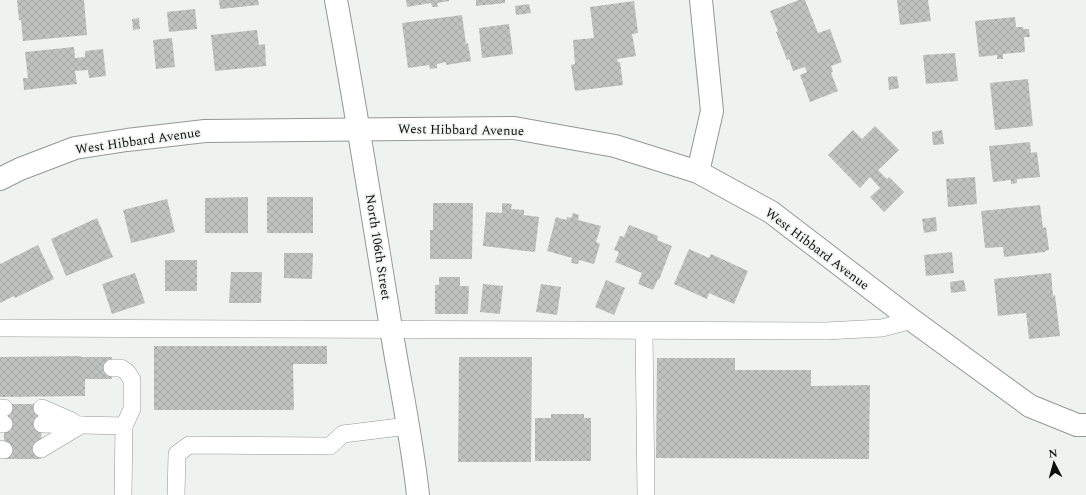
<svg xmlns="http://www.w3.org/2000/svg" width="1086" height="495" font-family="Spectral,serif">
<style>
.building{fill:url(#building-cross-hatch)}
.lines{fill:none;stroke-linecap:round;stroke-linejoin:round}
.lane-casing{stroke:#949895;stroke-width:18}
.street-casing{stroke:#949895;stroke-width:24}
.lane{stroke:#fff;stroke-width:17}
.street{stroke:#fff;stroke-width:22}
.labels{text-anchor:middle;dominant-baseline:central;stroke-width:3;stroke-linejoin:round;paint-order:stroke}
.street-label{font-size:13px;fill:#0d0e0d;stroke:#eff3f0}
</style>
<defs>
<pattern id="building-cross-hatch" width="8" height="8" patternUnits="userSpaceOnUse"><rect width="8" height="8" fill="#bec3c0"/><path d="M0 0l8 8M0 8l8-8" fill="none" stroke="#a2a6a4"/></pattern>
</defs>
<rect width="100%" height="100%" fill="#eff3f0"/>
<g class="building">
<polygon points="17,0 84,0 87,35 23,41 21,20 19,20"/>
<polygon points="219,0 258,0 259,5 220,9"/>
<polygon points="406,0 449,0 449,1 437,3 438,7 432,7 431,3 407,7"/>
<polygon points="476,0 505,0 505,3 476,6"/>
<polygon points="799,0 805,0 818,33 830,29 842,62 831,66 833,71 831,73 838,91 810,102 800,75 807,72 805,67 793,71 789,59 787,60 776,32 778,31 770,11"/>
<polygon points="897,0 928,0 931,21 900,25"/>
<polygon points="634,1 638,33 632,34 636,56 617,59 618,62 620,62 623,85 575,91 571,65 575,64 573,40 594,38 590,7"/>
<polygon points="529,4 531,13 516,15 515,6"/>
<polygon points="195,9 197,29 169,32 167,12"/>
<polygon points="462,15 466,44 468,43 471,61 446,65 446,62 437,64 437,68 430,69 429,65 408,68 402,23"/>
<polygon points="1015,17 1016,27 1023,27 1023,29 1029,29 1030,37 1024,37 1025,52 1003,54 1003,59 997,59 997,55 979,57 975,21"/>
<polygon points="139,18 140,29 133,30 132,19"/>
<polygon points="509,24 513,54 482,58 479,28"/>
<polygon points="257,30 259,45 265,44 266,66 215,71 211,35"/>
<polygon points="172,38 175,67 156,69 153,40"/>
<polygon points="74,47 75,58 85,57 85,51 103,49 106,76 89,78 88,70 75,71 77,84 24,90 23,78 28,78 25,52"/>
<polygon points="955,53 958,81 926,84 923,55"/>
<polygon points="897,76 899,88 889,90 888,77"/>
<polygon points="1028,79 1033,126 995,130 990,83"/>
<polygon points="875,126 899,150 878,170 887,179 889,177 904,192 884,212 870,197 880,188 870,177 860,188 828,155 853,130 862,139"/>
<polygon points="942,130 944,144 933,145 932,132"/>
<polygon points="1030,142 1031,153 1037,152 1040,177 1017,179 1017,183 1011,184 1011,180 993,182 989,146"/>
<polygon points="975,177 977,204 948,207 946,179"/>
<polygon points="248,197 248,233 205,233 205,198"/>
<rect x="267" y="197" width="46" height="36"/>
<polygon points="167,199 175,232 131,243 123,210"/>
<polygon points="433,203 473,203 472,259 430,259 430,230 433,230"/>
<polygon points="502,203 512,204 511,209 524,210 524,215 539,217 535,252 483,246 486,212 502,213"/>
<polygon points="1040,205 1043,228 1046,227 1049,250 1045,251 1045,252 1004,257 1003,247 985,248 981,211"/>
<polygon points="573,213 579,215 578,220 601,226 596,242 600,244 594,264 579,260 578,264 571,263 572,258 547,251 556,217 566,220 567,217 571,218"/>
<polygon points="936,217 937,231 924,233 922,219"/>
<polygon points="97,218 113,257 66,276 51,239"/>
<polygon points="629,225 658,236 657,240 672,246 659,280 658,279 653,290 638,284 642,273 615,262 619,252 614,250 620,236 624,237"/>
<polygon points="38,245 54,279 15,298 14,296 0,303 0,264"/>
<polygon points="689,249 709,258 711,254 748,271 734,304 709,293 707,299 674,284"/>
<polygon points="952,252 954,273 926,276 924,255"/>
<polygon points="284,253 313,253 312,279 284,278"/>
<rect x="165" y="260" width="32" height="31"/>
<polygon points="231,272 262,272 261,303 229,303"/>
<polygon points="135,273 145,303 112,314 102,284"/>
<polygon points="1051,273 1053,296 1055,295 1060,336 1029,339 1026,313 998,316 994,279"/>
<polygon points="439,277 460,277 460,286 469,286 468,314 435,314 435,285 439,285"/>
<polygon points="606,280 625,288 614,315 595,307"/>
<polygon points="964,280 966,291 951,293 950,282"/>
<polygon points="483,284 503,286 500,314 480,312"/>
<polygon points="541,284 561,287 557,315 536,312"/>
<polygon points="154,346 327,346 327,364 293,364 294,410 154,410"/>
<polygon points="81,356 81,357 112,357 112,379 85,379 85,396 0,397 0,357"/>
<polygon points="459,357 532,357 531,462 458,462"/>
<polygon points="657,358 735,358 735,370 811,370 811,386 870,385 869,459 656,458"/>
<polygon points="4,404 42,404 41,459 4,459"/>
<polygon points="551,414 584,414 584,418 591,418 591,461 535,461 535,418 551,418"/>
</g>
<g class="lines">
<defs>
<g id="lane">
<polyline points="0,328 826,331 882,328 912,320"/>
<polyline points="644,331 646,495"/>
<polyline points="112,368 121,368 127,372 132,380 132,409 124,426"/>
<polyline points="0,408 4,408"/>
<polyline points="42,408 72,421"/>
<polyline points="0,424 4,424"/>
<polyline points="42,424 124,426 123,495"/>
<polyline points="0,449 4,450"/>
<polyline points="41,449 81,425"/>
<polyline points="176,495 177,454 189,445 330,446 343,434 408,426"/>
</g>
<g id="street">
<path d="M336,0C356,109 373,218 391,328C400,384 412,439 418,495"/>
<polyline points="698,172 712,111 701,0"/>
<polyline points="0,179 20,169 75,148 127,140 205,131 514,128 615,146 698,172 771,212 912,320 1030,406 1077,425 1086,425"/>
</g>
</defs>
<use href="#lane" class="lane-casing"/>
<use href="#street" class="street-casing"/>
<use href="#lane" class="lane"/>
<use href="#street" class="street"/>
</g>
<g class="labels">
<g class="street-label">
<text transform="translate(461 130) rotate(1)">West Hibbard Avenue</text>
<text transform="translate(138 141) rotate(-8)">West Hibbard Avenue</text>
<text transform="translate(378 247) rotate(81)">North 106th Street</text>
<text transform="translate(817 249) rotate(37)">West Hibbard Avenue</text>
</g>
</g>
<g transform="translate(1054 463) rotate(354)" stroke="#eff3f0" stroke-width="3" paint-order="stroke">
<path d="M0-3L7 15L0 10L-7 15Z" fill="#0d0e0d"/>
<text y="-6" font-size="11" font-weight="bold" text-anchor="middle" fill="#0d0e0d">N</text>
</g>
</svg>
